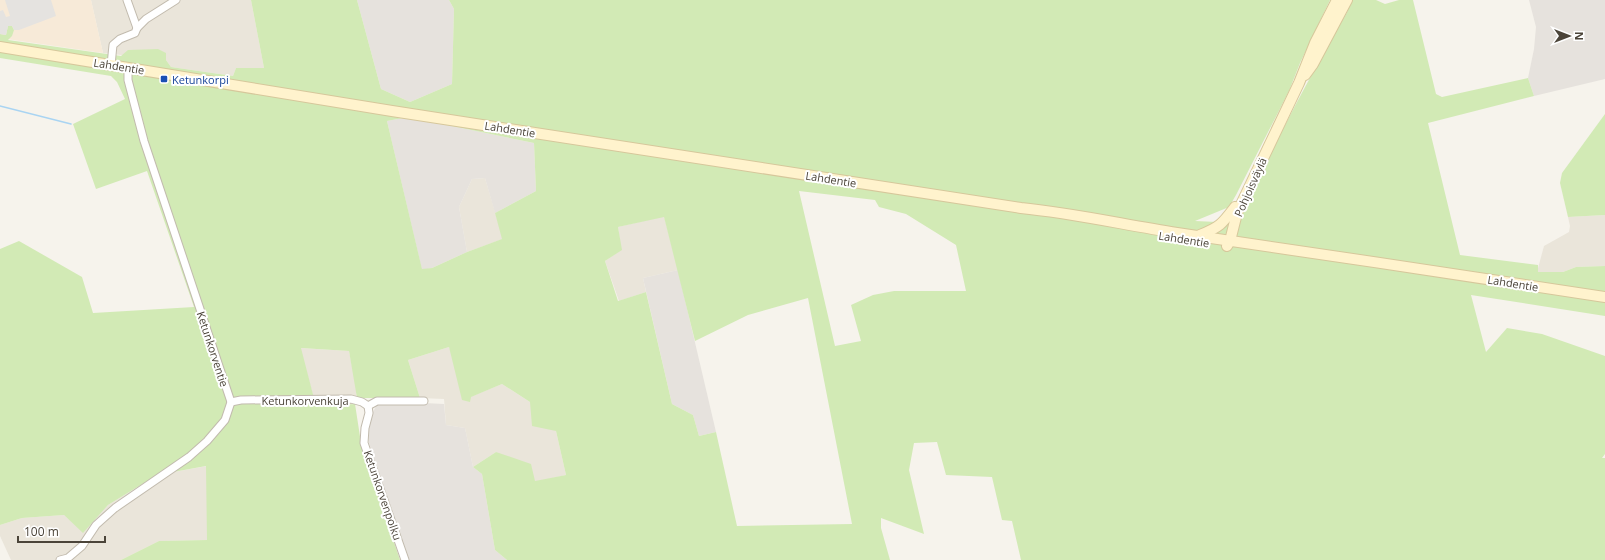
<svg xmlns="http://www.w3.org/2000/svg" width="1605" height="560" font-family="'Open Sans',sans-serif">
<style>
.residential{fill:#eae5da}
.commercial{fill:#f7ead8}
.industrial{fill:#e6e2dd}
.green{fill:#d2eab5;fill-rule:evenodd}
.parking{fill:#e5e3e0}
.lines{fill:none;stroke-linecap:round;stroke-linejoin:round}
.stream{stroke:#a9d4f2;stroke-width:1.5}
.street-casing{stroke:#c2bbae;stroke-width:9}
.secondary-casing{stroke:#d6c79b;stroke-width:12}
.street{stroke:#fff;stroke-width:7}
.secondary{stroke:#fff3cd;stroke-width:10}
.transit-dot{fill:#1a4fb4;stroke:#fff;stroke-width:1.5}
.labels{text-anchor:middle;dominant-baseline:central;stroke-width:4;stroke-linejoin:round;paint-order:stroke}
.street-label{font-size:11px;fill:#4b4439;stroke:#fff}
.transit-label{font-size:11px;fill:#164399;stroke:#fff;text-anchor:start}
</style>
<rect width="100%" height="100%" fill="#f6f3ec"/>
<g class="residential">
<polygon points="91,0 251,0 264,68 236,68 233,76 171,67 166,60 103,53"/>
<polygon points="485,178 503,239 467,252 459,207 472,179"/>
<polygon points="1605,215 1605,266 1576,267 1563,272 1537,272 1544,246 1569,232 1570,226 1568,217"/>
<polygon points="664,216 678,270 643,278 646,292 619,301 605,261 621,250 618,227"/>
<polygon points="449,347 470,397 502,384 530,402 556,431 566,475 535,482 496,452 473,467 465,428 446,425 444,399 420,398 408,360"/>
<polygon points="300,348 349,351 355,381 357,398 355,404 316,406"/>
<polygon points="207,466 207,540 159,541 121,560 11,560 0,536 0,525 22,518 64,515 83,532 108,505 157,475"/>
</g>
<polygon class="commercial" points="0,0 91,0 103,53 0,38"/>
<g class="industrial">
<polygon points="357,0 449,0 454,9 452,84 410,102 381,89"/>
<polygon points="1529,0 1605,0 1605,79 1534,96 1528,78 1534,49 1536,27"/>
<polygon points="408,117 534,143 536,191 495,213 485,178 472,179 459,207 467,252 432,268 422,270 387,121"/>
<polygon points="678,270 716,432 699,436 693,415 672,404 643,278"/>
<polygon points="424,403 444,404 446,425 465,428 473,467 482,474 495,550 507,560 409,560 369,443 368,431 373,412 377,404"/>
</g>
<g class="green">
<path d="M251,0H357L381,89L410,102L452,84L454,9L449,0H1330L1300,63L1289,91L1236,195L1229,207L1195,221L1240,223C1242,203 1259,177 1268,159C1292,111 1317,63 1345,16C1348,11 1349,6 1352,0H1376L1385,4L1399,0H1413L1436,94L1442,97L1528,78L1534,96L1428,123L1460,255L1538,265V272H1563L1576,267L1605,266V316L1471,295L1486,352L1507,328L1542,334L1605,356V454L1602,458H1605V560H1021L1012,521L1002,520L992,477L946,475L937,442L914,443L909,470L924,534L881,518V528L890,560H507L495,550L482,474L473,467L496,452L531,464L535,481L566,475L556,431L532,426L530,402L502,384L471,397L470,402L462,400L449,347L408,360L420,398H357L349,351L301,348L316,406L355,404L361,443L400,560H121L159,541L207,540L206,466L157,475L108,505L83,533L64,515L22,518L0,525V249L19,241L82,277L93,313L194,307L147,171L96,189L73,124L125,99L117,82L111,76L0,58V34L6,35L8,26H12L14,30L12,36L8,40L121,56L128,50L158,49L166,53V60L171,67L233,76L236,68H264ZM408,117L534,143L536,191L495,213L502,239L467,252L432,268L422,269L387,121ZM799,191L875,200L879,207L906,214L956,245L966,291H894L873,295L851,305L861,341L835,346ZM664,217L695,341L748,315L808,298L852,524L737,526L716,432L699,436L693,415L672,404L646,292L618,301L605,261L622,250L618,227Z"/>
<polygon points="1605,114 1605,215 1568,217 1560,183 1562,173"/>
</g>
<polygon class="parking" points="5,0 51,0 56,16 19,30 14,30 12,26 8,26 6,35 0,34 0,11 3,10 6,17 10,16"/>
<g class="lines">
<polyline class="stream" points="0,106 71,124"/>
<defs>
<g id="street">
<polyline points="137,28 146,19 176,0"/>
<polyline points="111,65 113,45 120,39 135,33 137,28 127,0"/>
<polyline points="231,402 241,400 351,399 362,402 368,406"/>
<polyline points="368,406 369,413 365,428 364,443 405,560"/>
<polyline points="368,406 377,401 424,401"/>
<polyline points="60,560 68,558 82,546 96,525 115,508 189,457 207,441 225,420 231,402 144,141 128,80 128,68"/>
</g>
<g id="secondary">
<path d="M0,47L392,111L1021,208C1073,213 1125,225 1177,233C1320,254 1462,275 1605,297"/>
<polyline points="1305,75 1313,64 1347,0"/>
<path d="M1200,235C1220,227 1222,224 1235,207"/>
<polyline points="1227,246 1230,241 1237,213 1299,83 1315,43 1337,0"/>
</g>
</defs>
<use href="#street" class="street-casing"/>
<use href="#secondary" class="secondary-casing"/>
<use href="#street" class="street"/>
<use href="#secondary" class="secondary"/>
</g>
<rect class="transit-dot" x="160" y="75" width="8" height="8" rx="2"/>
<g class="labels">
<g class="street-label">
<text transform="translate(119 66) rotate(9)">Lahdentie</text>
<text transform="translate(510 129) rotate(9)">Lahdentie</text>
<text transform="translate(831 179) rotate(9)">Lahdentie</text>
<text transform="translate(1250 187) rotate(-66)">Pohjoisväylä</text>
<text transform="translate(1184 239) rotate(9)">Lahdentie</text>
<text transform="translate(1513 283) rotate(9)">Lahdentie</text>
<text transform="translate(213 349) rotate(72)">Ketunkorventie</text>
<text x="305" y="400">Ketunkorvenkuja</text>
<text transform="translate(383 495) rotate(71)">Ketunkorvenpolku</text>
</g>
<g class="transit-label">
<text x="172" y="79">Ketunkorpi</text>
</g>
</g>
<g transform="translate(1569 36) rotate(90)" stroke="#ffffff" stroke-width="3" paint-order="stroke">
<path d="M0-3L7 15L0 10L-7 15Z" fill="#4b4439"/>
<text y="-6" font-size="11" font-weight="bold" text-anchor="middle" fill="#4b4439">N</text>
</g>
<path d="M18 536v6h87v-6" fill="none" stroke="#4b4439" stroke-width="2"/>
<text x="24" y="536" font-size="12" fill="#4b4439" stroke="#ffffff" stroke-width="3" paint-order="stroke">100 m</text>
</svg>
